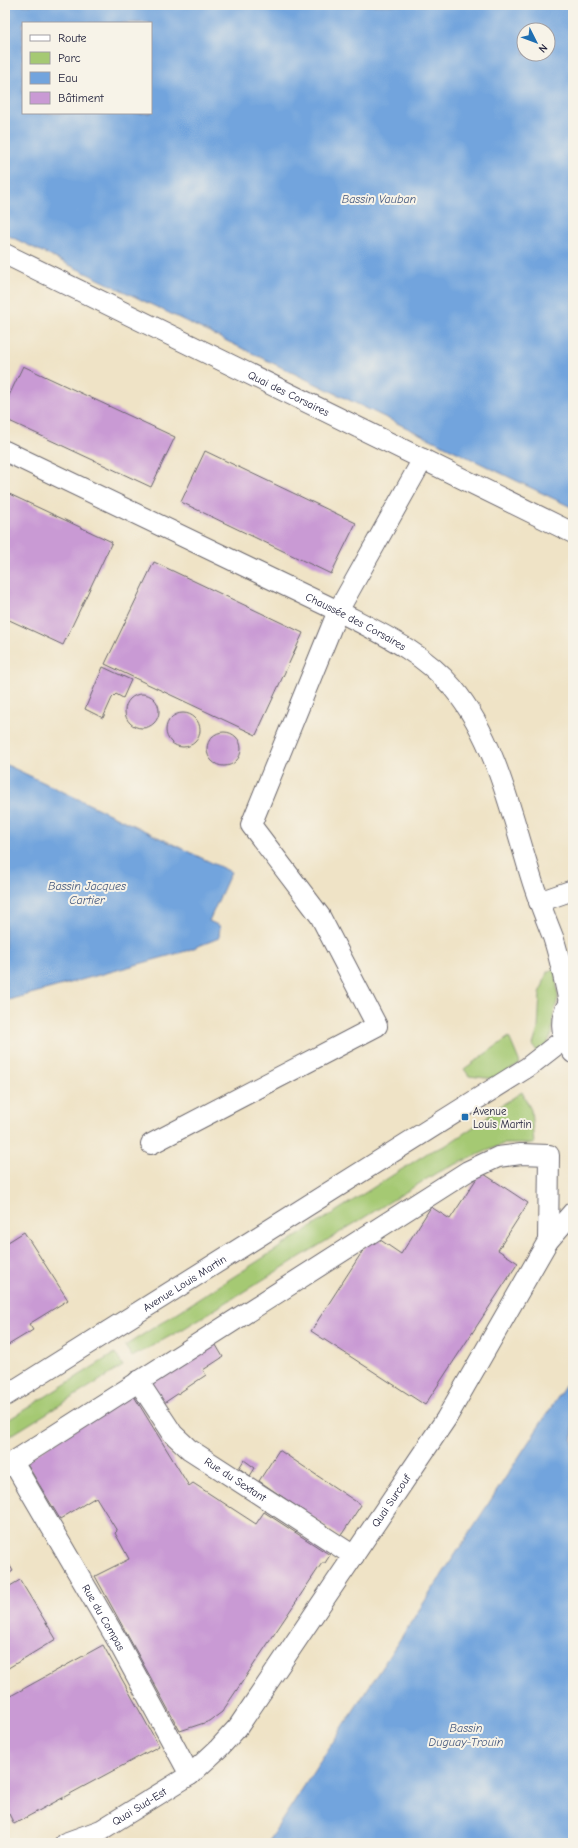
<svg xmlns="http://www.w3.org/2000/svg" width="578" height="1848" font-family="'Comic Neue',sans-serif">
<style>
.green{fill:#a5c973;stroke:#647657}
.water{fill:#72a4dd;stroke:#4a638c;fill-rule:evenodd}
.building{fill:#c99ad4}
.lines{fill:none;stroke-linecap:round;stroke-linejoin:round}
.minor-casing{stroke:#6a666c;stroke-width:22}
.minor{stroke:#fff;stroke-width:20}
.poi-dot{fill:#1f6fb2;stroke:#f7f3e8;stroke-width:1.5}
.labels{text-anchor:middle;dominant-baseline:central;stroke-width:4;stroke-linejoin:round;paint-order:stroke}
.street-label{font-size:11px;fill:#22223b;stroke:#f7f3e8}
.poi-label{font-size:11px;fill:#22223b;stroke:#f7f3e8;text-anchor:start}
.water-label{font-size:12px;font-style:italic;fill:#42567c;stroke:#f7f3e8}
</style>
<rect width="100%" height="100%" fill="#f7f3e8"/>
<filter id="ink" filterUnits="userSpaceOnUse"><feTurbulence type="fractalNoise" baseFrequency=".025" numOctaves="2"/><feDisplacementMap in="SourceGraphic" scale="8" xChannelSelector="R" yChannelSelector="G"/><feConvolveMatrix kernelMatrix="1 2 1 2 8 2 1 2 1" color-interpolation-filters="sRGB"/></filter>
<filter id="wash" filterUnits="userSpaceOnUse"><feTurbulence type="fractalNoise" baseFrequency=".012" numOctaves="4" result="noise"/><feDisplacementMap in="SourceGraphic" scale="16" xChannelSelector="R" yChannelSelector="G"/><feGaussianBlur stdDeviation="0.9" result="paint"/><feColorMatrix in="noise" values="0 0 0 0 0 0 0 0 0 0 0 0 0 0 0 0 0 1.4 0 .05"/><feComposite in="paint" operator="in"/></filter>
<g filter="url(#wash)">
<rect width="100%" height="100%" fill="#efe3c6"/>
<g class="green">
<polygon points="555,968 558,998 553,1017 552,1034 546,1046 538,1053 533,1045 538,1029 540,994 547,972"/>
<polygon points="509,1037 520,1063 496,1079 469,1076 464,1069"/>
<polygon points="522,1092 531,1110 534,1144 503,1144 438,1172 183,1329 132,1357 125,1346 429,1152 445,1146 487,1118 491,1112"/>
<polygon points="115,1353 123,1366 5,1439 5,1422"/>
</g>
<g class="water">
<path d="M5,5H573V508L5,234ZM23,23H151V113H23ZM524,30H548V54H524Z"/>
<polygon points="5,764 231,872 209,921 220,926 219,938 186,951 5,1001"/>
<polygon points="573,1374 573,1843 267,1843"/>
</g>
<g id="blocks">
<g class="building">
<polygon points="23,366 175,437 151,487 5,419 5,404"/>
<polygon points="205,451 356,523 331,574 181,502"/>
<polygon points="5,492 112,542 63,645 5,618"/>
<polygon points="154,562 303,633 256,735 105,664"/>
<polygon points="103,667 131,680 123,698 116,694 112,698 103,718 85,709"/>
<circle cx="142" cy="711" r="17"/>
<circle cx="183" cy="730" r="17"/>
<circle cx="224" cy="749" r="17"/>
<polygon points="481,1172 528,1203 498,1250 518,1263 425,1405 311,1331 373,1235 401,1254 431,1207 450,1219"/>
<polygon points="24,1232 68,1300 29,1324 33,1330 5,1347 5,1244"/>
<polygon points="213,1340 223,1357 203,1370 206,1375 164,1403 149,1381"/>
<polygon points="132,1393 189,1486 193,1483 256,1524 264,1512 330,1555 325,1563 322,1563 222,1712 210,1721 180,1731 95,1576 129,1559 115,1533 117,1531 96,1497 60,1519 25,1461"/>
<polygon points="279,1450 361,1505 342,1534 339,1535 259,1481"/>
<polygon points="244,1460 255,1468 250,1476 239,1468"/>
<polygon points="5,1557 13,1571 5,1576"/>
<polygon points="20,1580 56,1639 5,1670 5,1589"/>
<polygon points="103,1645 159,1746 14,1824 9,1814 5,1816 5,1699"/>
</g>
</g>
</g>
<g filter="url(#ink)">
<use href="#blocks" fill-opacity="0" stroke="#6a666c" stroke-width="1"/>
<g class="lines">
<defs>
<g id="minor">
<path id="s1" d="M5,254L573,533"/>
<path id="s2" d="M5,451L338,611C378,632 423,652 453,688C495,738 512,815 531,877C537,897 545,917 553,937C560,958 564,980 569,1002"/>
<polyline points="539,902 573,890"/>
<path d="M573,997C558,1014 559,1036 573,1053"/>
<polyline points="151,1144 377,1026 320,916 251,825 338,611 423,459"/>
<path id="s3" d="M138,1381L173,1434L189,1449L354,1556"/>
<path id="s4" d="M5,1396L528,1067L564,1039"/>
<path id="s5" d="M13,1462L117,1640L190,1775"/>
<polyline points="5,1467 468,1171 498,1157 521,1154 549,1155 548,1241"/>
<path id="s6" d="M65,1843L101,1830L190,1775L219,1748L238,1727L446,1419L548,1241L573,1212"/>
</g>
</defs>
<use href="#minor" class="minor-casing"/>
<use href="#minor" class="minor"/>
</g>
</g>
<rect class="poi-dot" x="461" y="1113" width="8" height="8" rx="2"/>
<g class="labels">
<g class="street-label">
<text stroke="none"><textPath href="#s1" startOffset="316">Quai des Corsaires</textPath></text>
<text stroke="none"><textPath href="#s2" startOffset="390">Chaussée des Corsaires</textPath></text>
<text stroke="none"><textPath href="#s4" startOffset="212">Avenue Louis Martin</textPath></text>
<text stroke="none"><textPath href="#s3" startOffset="141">Rue du Sextant</textPath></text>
<text stroke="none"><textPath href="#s6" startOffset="484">Quai Surcouf</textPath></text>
<text stroke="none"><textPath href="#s5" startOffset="180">Rue du Compas</textPath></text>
<text stroke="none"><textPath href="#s6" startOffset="83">Quai Sud-Est</textPath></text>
</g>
<g class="poi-label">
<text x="473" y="1111">Avenue<tspan x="473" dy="13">Louis Martin</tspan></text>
</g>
<g class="water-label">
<text x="379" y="199">Bassin Vauban</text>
<text x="87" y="886">Bassin Jacques<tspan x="87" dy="14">Cartier</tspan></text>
<text x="466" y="1728">Bassin<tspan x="466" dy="14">Duguay-Trouin</tspan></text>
</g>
</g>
<rect width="578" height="1848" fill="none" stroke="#f7f3e8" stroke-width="20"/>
<rect x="22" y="22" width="130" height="92" fill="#f7f3e8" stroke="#a29fa3"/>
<rect x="30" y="35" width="20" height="6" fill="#ffffff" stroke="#a29fa3"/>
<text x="58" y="42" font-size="12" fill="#22223b">Route</text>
<rect x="30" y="52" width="20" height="12" fill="#a5c973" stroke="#a29fa3"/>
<text x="58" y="62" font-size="12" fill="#22223b">Parc</text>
<rect x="30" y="72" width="20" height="12" fill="#72a4dd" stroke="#a29fa3"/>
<text x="58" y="82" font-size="12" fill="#22223b">Eau</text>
<rect x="30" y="92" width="20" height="12" fill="#c99ad4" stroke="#a29fa3"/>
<text x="58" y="102" font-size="12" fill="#22223b">Bâtiment</text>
<g transform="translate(536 42) rotate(132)"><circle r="19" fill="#f7f3e8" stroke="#a29fa3"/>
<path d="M0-3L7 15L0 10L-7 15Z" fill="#1f6fb2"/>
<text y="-6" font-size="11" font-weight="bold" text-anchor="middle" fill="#22223b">N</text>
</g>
</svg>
